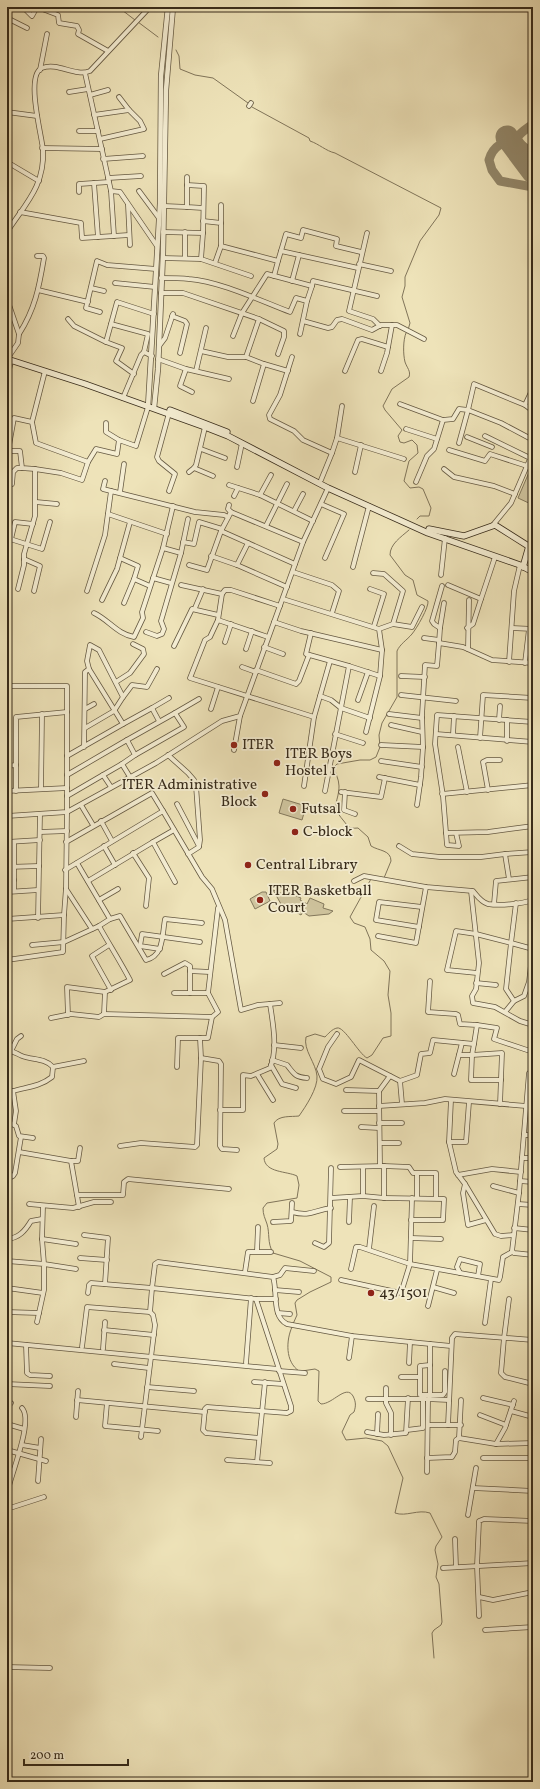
<svg xmlns="http://www.w3.org/2000/svg" width="540" height="1789" font-family="Vollkorn,serif">
<style>
.green{fill:#cfc49e;stroke:#83785c}
.lines{fill:none;stroke-linecap:round;stroke-linejoin:round}
.stream{stroke:#807459;stroke-width:1}
.taxiway{stroke:#92876a;stroke-width:9}
.runway{stroke:#92876a;stroke-width:23}
.minor-casing{stroke:#655942;stroke-width:5.5}
.tertiary-casing{stroke:#655942;stroke-width:6}
.secondary-casing{stroke:#372b1a;stroke-width:7}
.minor{stroke:#f4edd2;stroke-width:4}
.tertiary{stroke:#f4edd2;stroke-width:4.5}
.secondary{stroke:#f4edd2;stroke-width:5.5}
.poi-dot{fill:#8f2418;stroke:#f4edd2;stroke-width:1.5}
.labels{text-anchor:middle;dominant-baseline:central;stroke-width:3.5;stroke-linejoin:round;paint-order:stroke}
.poi-label{font-size:15px;fill:#372b1a;stroke:#f4edd2;text-anchor:start}
</style>
<rect width="100%" height="100%" fill="#eee3b9"/>
<filter id="stains"><feTurbulence type="fractalNoise" baseFrequency=".005" numOctaves="4"/><feColorMatrix values="0 0 0 0 .2 0 0 0 0 .09 0 0 0 0 .02 0 0 0 .5 -.17"/></filter>
<radialGradient id="worn" r=".72"><stop offset=".6" stop-color="#630" stop-opacity="0"/><stop offset="1" stop-color="#630" stop-opacity=".3"/></radialGradient>
<g class="green">
<polygon points="533,463 533,505 518,498"/>
<polygon points="283,799 306,806 302,820 279,813"/>
<polygon points="273,890 283,894 285,891 301,898 300,900 307,904 310,898 324,904 323,908 333,911 329,914 309,916 303,912 301,915 294,911 285,911"/>
<polygon points="262,892 266,892 270,901 255,909 250,899"/>
</g>
<g class="lines">
<g class="stream">
<polyline points="118,7 135,20"/>
<polyline points="138,22 158,37"/>
<polyline points="176,50 179,56 180,69 195,75 213,78 248,103"/>
<path d="M252,107L309,138L310,141C319,144 326,151 335,153L441,208L439,215L420,241L405,277V286L402,297L410,323L408,330"/>
<path d="M406,333C403,340 403,354 405,362C407,368 411,371 409,377L392,389L383,406L385,410L402,430L398,436L400,442L404,443L412,440L417,445L418,453L409,461L404,481L410,488L419,487L423,489L431,508L429,516H420L417,519"/>
<path d="M384,878L391,861C391,850 379,851 371,846L368,837L358,828C348,829 348,826 343,820C330,805 339,802 339,786C339,779 335,773 334,767L337,764L360,760H370L376,757L380,747L379,735L382,723L397,697V651C400,644 407,640 412,634C417,628 429,607 428,601L417,595L413,580L405,575L390,555C390,544 401,537 409,530"/>
<path d="M293,1324L297,1315L295,1303L297,1300L310,1292L331,1282V1277L300,1261L273,1253C267,1242 270,1234 267,1224C265,1218 263,1215 263,1208L267,1203L297,1198L299,1185L297,1176C287,1171 265,1173 264,1158L277,1149L278,1144L274,1123C279,1115 291,1117 299,1116C306,1106 318,1088 317,1076C316,1063 303,1050 306,1037L315,1034L325,1037C328,1034 332,1029 337,1028C344,1026 359,1054 367,1058L372,1055L383,1038L391,1036V1013L388,995L390,971L384,961L371,950L370,939L365,927L354,923L350,917L371,879"/>
<path d="M292,1327C286,1340 285,1362 299,1371"/>
<path d="M302,1371L315,1369L319,1371L318,1401L321,1404C333,1404 346,1384 353,1396C356,1402 356,1406 354,1412L350,1415L342,1432L346,1440L366,1438L382,1441L388,1446L403,1478L395,1513C406,1517 418,1509 430,1513L442,1537L436,1546L435,1550L438,1564L436,1577L439,1584L442,1622L441,1625L434,1630L432,1633L434,1658"/>
<polyline points="503,1778 503,1782"/>
</g>
<g class="taxiway">
<path d="M517,150C511,137 524,131 533,124"/>
<path d="M529,167C536,139 497,131 489,160L492,170L500,181L533,187"/>
</g>
<polyline class="runway" points="507,137 533,172"/>
<defs>
<g id="minor">
<polyline points="23,7 32,16 37,7 58,15 59,23 77,26 79,30 78,34 108,51"/>
<polyline points="7,18 27,28"/>
<polyline points="40,70 47,34"/>
<polyline points="85,73 111,191 120,192 157,246"/>
<polyline points="7,91 9,84"/>
<polyline points="69,92 88,89"/>
<polyline points="90,95 108,90"/>
<polyline points="119,97 129,110"/>
<polyline points="249,106 251,103"/>
<polyline points="7,112 37,116"/>
<polyline points="94,115 129,110 140,121 144,129 100,139"/>
<polyline points="79,131 98,131"/>
<polyline points="42,148 102,149"/>
<polyline points="103,159 143,156"/>
<polyline points="7,162 39,181"/>
<polyline points="108,178 141,176"/>
<polyline points="94,183 98,237"/>
<polyline points="187,185 187,177"/>
<polyline points="111,191 114,236"/>
<polyline points="139,191 159,218"/>
<polyline points="79,192 79,184 109,182"/>
<polyline points="128,205 130,245"/>
<polyline points="221,205 221,223"/>
<polyline points="164,206 187,207"/>
<polyline points="20,212 81,223 82,238 129,235"/>
<polyline points="203,221 221,223 221,246 278,261 274,276"/>
<path d="M7,232C25,204 45,186 43,150C42,136 25,75 42,68C58,62 75,77 90,71L150,7"/>
<polyline points="163,232 203,233 201,259 251,276"/>
<polyline points="203,233 204,186 187,185 187,207 203,208"/>
<polyline points="367,233 349,311 373,319 380,326"/>
<polyline points="281,251 358,268"/>
<polyline points="163,258 201,259"/>
<polyline points="185,258 185,232"/>
<polyline points="278,261 286,234 301,238 303,230 337,239 336,246 361,252"/>
<polyline points="215,263 221,246"/>
<polyline points="359,264 391,271"/>
<path d="M161,278C171,278 180,278 189,279C219,281 261,301 290,312L296,298L307,301L312,286"/>
<polyline points="292,281 299,255"/>
<polyline points="115,283 155,287"/>
<polyline points="91,288 104,291"/>
<polyline points="38,290 88,302"/>
<polyline points="161,293 183,293 259,319 246,357 228,357 201,351"/>
<polyline points="7,299 19,334 18,343 7,359"/>
<polyline points="100,312 86,308 97,261 107,265 156,269"/>
<polyline points="172,316 185,321 187,324 180,353"/>
<polyline points="68,319 74,326 106,342"/>
<polyline points="259,319 284,331 284,337 278,354"/>
<polyline points="303,321 328,328 332,327 337,320 342,319 372,330 381,325 397,325 424,339"/>
<polyline points="111,324 148,334 144,352"/>
<path d="M19,334C35,309 39,288 44,258L43,256H37"/>
<polyline points="300,334 307,301"/>
<polyline points="233,336 242,313 267,274 312,286 313,281 377,296"/>
<polyline points="159,346 165,338 173,314"/>
<polyline points="246,357 264,364 253,401"/>
<polyline points="292,357 280,395 269,415 270,419 294,431 303,440 332,453 337,438 404,459"/>
<polyline points="158,359 186,369 229,379"/>
<polyline points="264,364 288,371"/>
<polyline points="186,369 180,386 192,392"/>
<polyline points="196,371 206,328"/>
<polyline points="345,371 358,340 362,339 388,347"/>
<polyline points="381,371 387,353 392,325"/>
<polyline points="134,374 116,361 122,348 106,342 117,302 154,314"/>
<polyline points="7,379 11,361"/>
<polyline points="123,398 141,355 144,352 152,356"/>
<polyline points="400,404 443,420 453,419 459,409 468,410 459,443"/>
<polyline points="525,405 533,388"/>
<polyline points="533,411 525,405 474,384 468,410 501,423 533,440"/>
<polyline points="32,422 45,371"/>
<polyline points="106,423 106,432 119,440"/>
<polyline points="406,429 437,439"/>
<polyline points="485,436 530,458"/>
<polyline points="467,437 492,447"/>
<polyline points="337,438 342,406"/>
<polyline points="201,449 225,458"/>
<polyline points="449,450 485,461 490,454 527,466"/>
<polyline points="237,467 242,443"/>
<polyline points="194,468 213,476"/>
<polyline points="35,469 22,468 20,451 8,451 14,418 32,422 36,443 88,462"/>
<polyline points="444,469 454,477 494,486 515,494"/>
<polyline points="189,472 194,468 196,465 205,427"/>
<polyline points="355,472 361,445"/>
<polyline points="321,480 332,453"/>
<polyline points="105,481 103,489 111,491"/>
<polyline points="416,482 427,456 434,449 443,420"/>
<polyline points="12,484 13,472 17,468 22,468"/>
<polyline points="229,485 260,495 313,521"/>
<polyline points="169,491 175,474 159,461 157,457 169,413"/>
<polyline points="120,492 124,464"/>
<polyline points="260,495 271,475"/>
<polyline points="234,496 238,488"/>
<polyline points="36,502 57,504"/>
<polyline points="321,504 344,514 325,558"/>
<polyline points="229,505 228,509 231,512"/>
<polyline points="294,511 303,494"/>
<polyline points="108,514 167,534"/>
<polyline points="493,525 511,503 533,452"/>
<polyline points="266,526 287,484"/>
<polyline points="221,531 295,564"/>
<polyline points="7,538 42,549 50,522"/>
<polyline points="11,539 15,522 33,524"/>
<polyline points="183,542 194,544 199,522 222,529"/>
<polyline points="248,543 237,565 287,587"/>
<polyline points="181,553 188,519"/>
<polyline points="211,556 237,565"/>
<polyline points="120,558 138,566 134,579 150,586"/>
<polyline points="24,559 40,566 34,591"/>
<polyline points="189,565 207,570 221,531 231,512 303,542"/>
<polyline points="353,567 369,506"/>
<polyline points="293,572 332,585 339,591 332,613"/>
<polyline points="373,573 384,574 403,591 393,624"/>
<polyline points="441,575 445,538"/>
<polyline points="153,578 171,583"/>
<polyline points="181,585 222,594 218,620"/>
<polyline points="448,585 481,599 495,557"/>
<polyline points="18,589 24,565 24,554 35,516 35,469 61,473 82,480 88,462 96,449 117,454 119,440 136,446 148,407"/>
<polyline points="370,589 384,594 374,626"/>
<polyline points="87,591 105,535 111,491 195,512 224,515 228,517"/>
<polyline points="222,594 225,590 231,590 280,606"/>
<polyline points="283,599 379,629 382,650 380,676 366,732"/>
<polyline points="102,600 117,569 130,522"/>
<polyline points="124,603 134,579"/>
<polyline points="195,608 203,589"/>
<path d="M94,613C109,620 117,634 134,637L143,618L142,612L163,548L173,506"/>
<polyline points="274,622 301,631 382,650"/>
<polyline points="440,628 434,624 432,621 442,586"/>
<polyline points="467,628 473,624 481,599"/>
<polyline points="512,628 533,629"/>
<polyline points="379,629 393,624 412,627 422,607"/>
<polyline points="146,632 157,636 162,634 164,629 161,621 181,553 163,548"/>
<polyline points="311,633 306,654 349,666"/>
<polyline points="268,637 218,620 210,637 205,640 190,678 314,717 304,786"/>
<polyline points="424,638 439,640"/>
<polyline points="225,642 231,624"/>
<polyline points="439,643 440,628 444,603"/>
<polyline points="174,646 192,609 218,615"/>
<polyline points="264,647 283,654"/>
<polyline points="246,649 252,631"/>
<polyline points="468,649 469,600"/>
<polyline points="330,661 320,696 331,700 341,708 370,718"/>
<polyline points="509,662 514,591 520,565"/>
<polyline points="525,663 529,629"/>
<polyline points="242,667 256,672"/>
<polyline points="256,670 296,684 299,681 309,655"/>
<polyline points="401,676 425,677"/>
<polyline points="116,682 130,673 144,654 143,649 133,644"/>
<polyline points="7,686 67,686 67,812 7,816"/>
<polyline points="401,695 456,701"/>
<polyline points="123,697 132,685 147,687 157,669"/>
<polyline points="358,700 368,672"/>
<polyline points="152,708 169,698"/>
<polyline points="85,709 94,704"/>
<polyline points="211,709 218,687"/>
<polyline points="175,713 199,699"/>
<polyline points="389,714 422,718"/>
<polyline points="314,717 320,696"/>
<polyline points="499,720 500,706"/>
<polyline points="507,720 507,741"/>
<polyline points="123,724 152,708 159,721"/>
<polyline points="391,725 422,732"/>
<polyline points="85,728 114,711 123,697 99,650 90,645 87,661 89,669"/>
<polyline points="335,734 363,743"/>
<polyline points="436,734 533,742"/>
<polyline points="453,735 454,716"/>
<polyline points="480,738 483,695 533,698"/>
<polyline points="127,740 175,713 184,727 135,755"/>
<polyline points="381,745 423,747 422,715 425,665 437,666 439,643 463,647 492,660 533,663"/>
<polyline points="458,747 467,792"/>
<polyline points="234,750 240,716"/>
<polyline points="168,755 188,773 194,780 196,786 200,840 199,847 188,854"/>
<polyline points="67,756 123,724 89,669 85,672 84,747"/>
<polyline points="381,761 422,767"/>
<polyline points="16,765 16,791"/>
<polyline points="7,766 16,765 16,717 67,712"/>
<polyline points="67,775 127,740 135,755 122,764 130,777"/>
<polyline points="379,777 420,785"/>
<polyline points="111,787 103,775 122,764"/>
<polyline points="41,789 42,714"/>
<polyline points="488,790 483,762 487,760 500,760"/>
<polyline points="7,791 67,788"/>
<polyline points="325,791 349,666 380,676"/>
<polyline points="341,792 381,797 385,778"/>
<polyline points="345,792 344,810 355,814"/>
<polyline points="442,794 533,785"/>
<polyline points="67,796 103,775"/>
<polyline points="177,804 199,846"/>
<polyline points="81,805 93,825"/>
<polyline points="417,805 421,777 423,747"/>
<polyline points="101,821 112,841"/>
<polyline points="174,830 153,842 175,882"/>
<polyline points="40,832 67,831"/>
<polyline points="446,833 488,832 533,826"/>
<polyline points="456,833 459,846 447,845 443,796 435,744 437,715 533,722"/>
<polyline points="7,842 40,840"/>
<polyline points="14,842 14,891"/>
<polyline points="66,842 152,793 163,811"/>
<polyline points="104,846 115,865"/>
<polyline points="399,846 412,854 440,857 481,857 505,854 509,879"/>
<polyline points="133,853 149,878 146,906"/>
<polyline points="505,854 533,852"/>
<polyline points="7,867 39,866"/>
<polyline points="65,870 163,811 202,877 212,889 225,920 241,1010 258,1005 280,1003"/>
<polyline points="7,880 14,880"/>
<polyline points="88,881 153,842"/>
<path d="M354,881L364,876L426,887L473,891C477,896 481,902 488,904C500,906 521,904 533,900"/>
<polyline points="66,889 92,929"/>
<polyline points="471,891 479,963 476,989 472,996 473,1003 495,1007 520,1021 533,1025"/>
<polyline points="7,892 38,890"/>
<polyline points="99,900 118,889"/>
<polyline points="516,903 511,943 533,949"/>
<polyline points="494,904 496,881 533,877"/>
<polyline points="38,918 40,814"/>
<polyline points="7,919 64,915 66,888 67,812 156,763 222,721 240,716 303,542 328,488"/>
<path d="M110,919L120,916L146,960C164,956 162,935 165,919L202,923"/>
<path d="M99,926C109,944 120,961 130,980L105,992L104,1014"/>
<polyline points="419,927 376,920 379,902 422,907"/>
<polyline points="378,936 416,943 426,887"/>
<polyline points="32,945 64,942 99,926 110,919 77,863"/>
<polyline points="109,945 92,956 111,990"/>
<polyline points="160,949 140,946 142,934 200,942"/>
<polyline points="7,960 63,952 64,915"/>
<polyline points="190,971 190,993 208,993"/>
<polyline points="477,973 447,970 456,931 476,934 511,943 506,989 514,1001 505,1012"/>
<polyline points="164,974 185,963 190,966 190,971 210,972"/>
<polyline points="476,983 496,985"/>
<polyline points="174,993 190,993"/>
<polyline points="514,1001 524,996 529,982 533,947"/>
<polyline points="68,1015 67,987 105,992"/>
<polyline points="51,1018 71,1014 99,1017 104,1014 212,1017"/>
<polyline points="477,1025 497,1028 494,1039 533,1052"/>
<polyline points="337,1034 328,1047 319,1069 323,1079 336,1084 351,1077 359,1060 400,1081 417,1075 421,1054 430,1053 433,1040 474,1044 477,1025 460,1024 458,1015 456,1014 428,1012 430,981"/>
<polyline points="474,1044 472,1055 502,1053 500,1104"/>
<polyline points="274,1045 301,1048"/>
<path d="M7,1051C13,1050 17,1054 22,1056C32,1060 45,1058 53,1067L52,1077C41,1086 27,1087 13,1091L16,1111L14,1124"/>
<polyline points="11,1051 17,1039 21,1036"/>
<polyline points="459,1055 472,1055 471,1080 501,1080"/>
<polyline points="201,1058 219,1061 221,1064 220,1146 222,1149 237,1150"/>
<path d="M272,1060L287,1065C294,1074 295,1077 307,1078"/>
<polyline points="271,1065 282,1084 296,1088"/>
<polyline points="53,1067 84,1061"/>
<polyline points="177,1067 178,1038 200,1038"/>
<polyline points="533,1073 529,1073 519,1193 512,1251 514,1253 533,1255"/>
<polyline points="257,1074 273,1100"/>
<polyline points="454,1074 462,1043"/>
<polyline points="400,1081 402,1104"/>
<polyline points="7,1090 13,1091"/>
<polyline points="346,1090 379,1091 380,1166"/>
<polyline points="379,1091 390,1076"/>
<polyline points="451,1100 449,1142 456,1172 465,1184 463,1193 468,1225 486,1220"/>
<polyline points="379,1106 425,1103 445,1099 526,1106"/>
<path d="M220,1110H243V1075L251,1076L270,1068C278,1049 273,1024 270,1004"/>
<polyline points="344,1111 379,1111"/>
<polyline points="7,1122 16,1126 19,1136 33,1138"/>
<polyline points="379,1123 402,1123"/>
<polyline points="361,1127 379,1128"/>
<polyline points="524,1135 533,1135"/>
<polyline points="449,1142 466,1142 469,1102"/>
<polyline points="380,1143 399,1143"/>
<polyline points="120,1146 141,1143 195,1147 197,1145 201,1058 200,1038 208,1038 212,1017 218,1012 208,993 218,908"/>
<polyline points="19,1152 71,1161"/>
<polyline points="522,1158 533,1158"/>
<polyline points="384,1166 409,1167 413,1173 436,1173 436,1198"/>
<polyline points="363,1167 363,1196"/>
<polyline points="417,1174 417,1198"/>
<polyline points="458,1175 492,1169 521,1172"/>
<polyline points="7,1179 13,1176 15,1173 21,1137"/>
<polyline points="520,1181 533,1182"/>
<polyline points="465,1184 495,1234 501,1236 513,1235"/>
<polyline points="493,1186 519,1193"/>
<polyline points="77,1195 123,1195 124,1182 128,1179 229,1189"/>
<polyline points="331,1198 363,1196 384,1198 384,1166 340,1167"/>
<polyline points="384,1198 444,1199 443,1220 411,1220"/>
<polyline points="29,1204 73,1208 94,1202 111,1202"/>
<polyline points="518,1204 533,1205"/>
<polyline points="43,1206 42,1239 44,1264 76,1269"/>
<polyline points="79,1207 71,1161 78,1161 80,1148"/>
<path d="M292,1212C311,1217 314,1210 331,1208"/>
<polyline points="273,1222 291,1221 292,1203"/>
<polyline points="349,1222 350,1197"/>
<polyline points="514,1228 533,1230"/>
<polyline points="84,1235 108,1238 105,1284"/>
<polyline points="411,1238 441,1239"/>
<path d="M7,1239C19,1238 25,1231 31,1221L42,1219"/>
<polyline points="42,1239 76,1244"/>
<polyline points="315,1243 324,1247 329,1243 331,1168"/>
<polyline points="369,1249 374,1206"/>
<polyline points="257,1251 258,1227"/>
<polyline points="80,1258 107,1260"/>
<polyline points="7,1261 44,1264 44,1290 37,1322"/>
<polyline points="351,1269 356,1247 360,1247 410,1264 499,1280 500,1277 503,1257 512,1252"/>
<polyline points="245,1272 248,1252 271,1252"/>
<polyline points="460,1273 457,1267 460,1259 480,1264 478,1276"/>
<polyline points="273,1277 280,1275 285,1268 314,1271"/>
<polyline points="341,1280 401,1293 410,1264 412,1198"/>
<polyline points="433,1287 454,1293"/>
<polyline points="7,1288 43,1293"/>
<polyline points="275,1290 299,1292"/>
<path d="M88,1293L89,1285L91,1283L152,1288L155,1264L158,1262L273,1277C278,1291 271,1316 287,1324L352,1336L410,1342"/>
<polyline points="256,1299 291,1406 291,1411 287,1413 207,1407 205,1409 203,1430 206,1433 259,1438"/>
<polyline points="509,1299 504,1338 501,1373 505,1377 533,1384"/>
<polyline points="428,1306 437,1270"/>
<polyline points="7,1312 39,1313"/>
<polyline points="150,1312 152,1288 256,1299 276,1299"/>
<polyline points="278,1313 290,1314"/>
<polyline points="485,1323 491,1279"/>
<polyline points="104,1330 154,1335"/>
<polyline points="7,1343 278,1369"/>
<polyline points="26,1345 27,1373 30,1375 50,1376"/>
<polyline points="82,1347 87,1307 150,1312 153,1315 155,1325 141,1437"/>
<polyline points="103,1349 105,1322"/>
<polyline points="349,1358 352,1336"/>
<polyline points="246,1363 251,1298"/>
<polyline points="409,1363 410,1342 451,1346"/>
<polyline points="114,1364 149,1368"/>
<polyline points="430,1365 420,1366 420,1395 443,1395 445,1392 445,1371"/>
<polyline points="279,1371 305,1373"/>
<polyline points="401,1377 419,1377"/>
<polyline points="254,1382 283,1384"/>
<polyline points="7,1384 50,1386"/>
<polyline points="147,1387 194,1391"/>
<polyline points="386,1388 386,1403 391,1413 391,1435"/>
<polyline points="430,1396 430,1344"/>
<polyline points="483,1398 513,1405"/>
<polyline points="368,1399 426,1399"/>
<polyline points="77,1400 205,1412"/>
<polyline points="7,1401 11,1403"/>
<polyline points="107,1403 105,1426 158,1431"/>
<polyline points="511,1411 533,1417"/>
<polyline points="480,1415 506,1425"/>
<polyline points="76,1417 78,1391"/>
<polyline points="7,1424 24,1429"/>
<polyline points="428,1425 461,1425"/>
<polyline points="448,1425 452,1338 455,1334 533,1340"/>
<polyline points="407,1430 423,1428 423,1397"/>
<polyline points="367,1432 384,1435 406,1433 408,1398"/>
<polyline points="377,1434 378,1414"/>
<polyline points="459,1438 461,1400"/>
<polyline points="496,1444 505,1428 514,1401"/>
<polyline points="22,1445 40,1448"/>
<polyline points="7,1450 46,1461"/>
<polyline points="427,1458 452,1457 455,1452 456,1440 459,1438 496,1444 533,1443"/>
<polyline points="483,1458 533,1458"/>
<polyline points="227,1460 270,1463"/>
<polyline points="257,1462 265,1382"/>
<polyline points="427,1472 428,1399 449,1400"/>
<polyline points="38,1481 41,1439"/>
<polyline points="473,1488 533,1491"/>
<path d="M7,1494C10,1476 34,1421 22,1408"/>
<polyline points="7,1509 44,1497"/>
<polyline points="468,1515 476,1468"/>
<polyline points="455,1539 456,1567"/>
<polyline points="443,1568 533,1563"/>
<polyline points="479,1597 493,1600 533,1592"/>
<polyline points="479,1616 477,1566 479,1521 484,1519 533,1521"/>
<polyline points="485,1630 533,1627"/>
<polyline points="7,1667 50,1668"/>
</g>
<g id="tertiary">
<polyline points="148,407 160,204 161,76 168,7"/>
<polyline points="154,408 158,369 163,254 166,90 173,7"/>
</g>
<g id="secondary">
<polyline points="7,359 85,384 205,427 228,436 328,488 397,519 428,533 520,565 533,572"/>
<polyline points="170,410 227,432"/>
<polyline points="429,529 464,536 495,525 533,549"/>
<polyline points="523,567 529,546"/>
</g>
</defs>
<use href="#minor" class="minor-casing"/>
<use href="#tertiary" class="tertiary-casing"/>
<use href="#secondary" class="secondary-casing"/>
<use href="#minor" class="minor"/>
<use href="#tertiary" class="tertiary"/>
<use href="#secondary" class="secondary"/>
</g>
<g class="poi-dot">
<circle cx="234" cy="745" r="4"/>
<circle cx="277" cy="763" r="4"/>
<circle cx="265" cy="794" r="4"/>
<circle cx="293" cy="809" r="4"/>
<circle cx="295" cy="832" r="4"/>
<circle cx="248" cy="865" r="4"/>
<circle cx="260" cy="900" r="4"/>
<circle cx="371" cy="1293" r="4"/>
</g>
<g class="labels">
<g class="poi-label">
<text x="242" y="745">ITER</text>
<text x="285" y="754">ITER Boys<tspan x="285" dy="17">Hostel 1</tspan></text>
<text x="257" y="785" text-anchor="end">ITER Administrative<tspan x="257" dy="17">Block</tspan></text>
<text x="301" y="809">Futsal</text>
<text x="303" y="832">C-block</text>
<text x="256" y="865">Central Library</text>
<text x="268" y="891">ITER Basketball<tspan x="268" dy="17">Court</tspan></text>
<text x="379" y="1293">43/1501</text>
</g>
</g>
<rect width="540" height="1789" fill="none" stroke="#eee3b9" stroke-width="24"/>
<rect x="8" y="8" width="524" height="1773" fill="none" stroke="#372b1a" stroke-width="2"/>
<rect x="12" y="12" width="516" height="1765" fill="none" stroke="#372b1a"/>
<path d="M24 1759v6h104v-6" fill="none" stroke="#372b1a" stroke-width="2"/>
<text x="30" y="1759" font-size="12" fill="#372b1a" stroke="#f4edd2" stroke-width="3" paint-order="stroke">200 m</text>
<rect width="100%" height="100%" filter="url(#stains)"/>
<rect width="100%" height="100%" fill="url(#worn)"/>
</svg>
